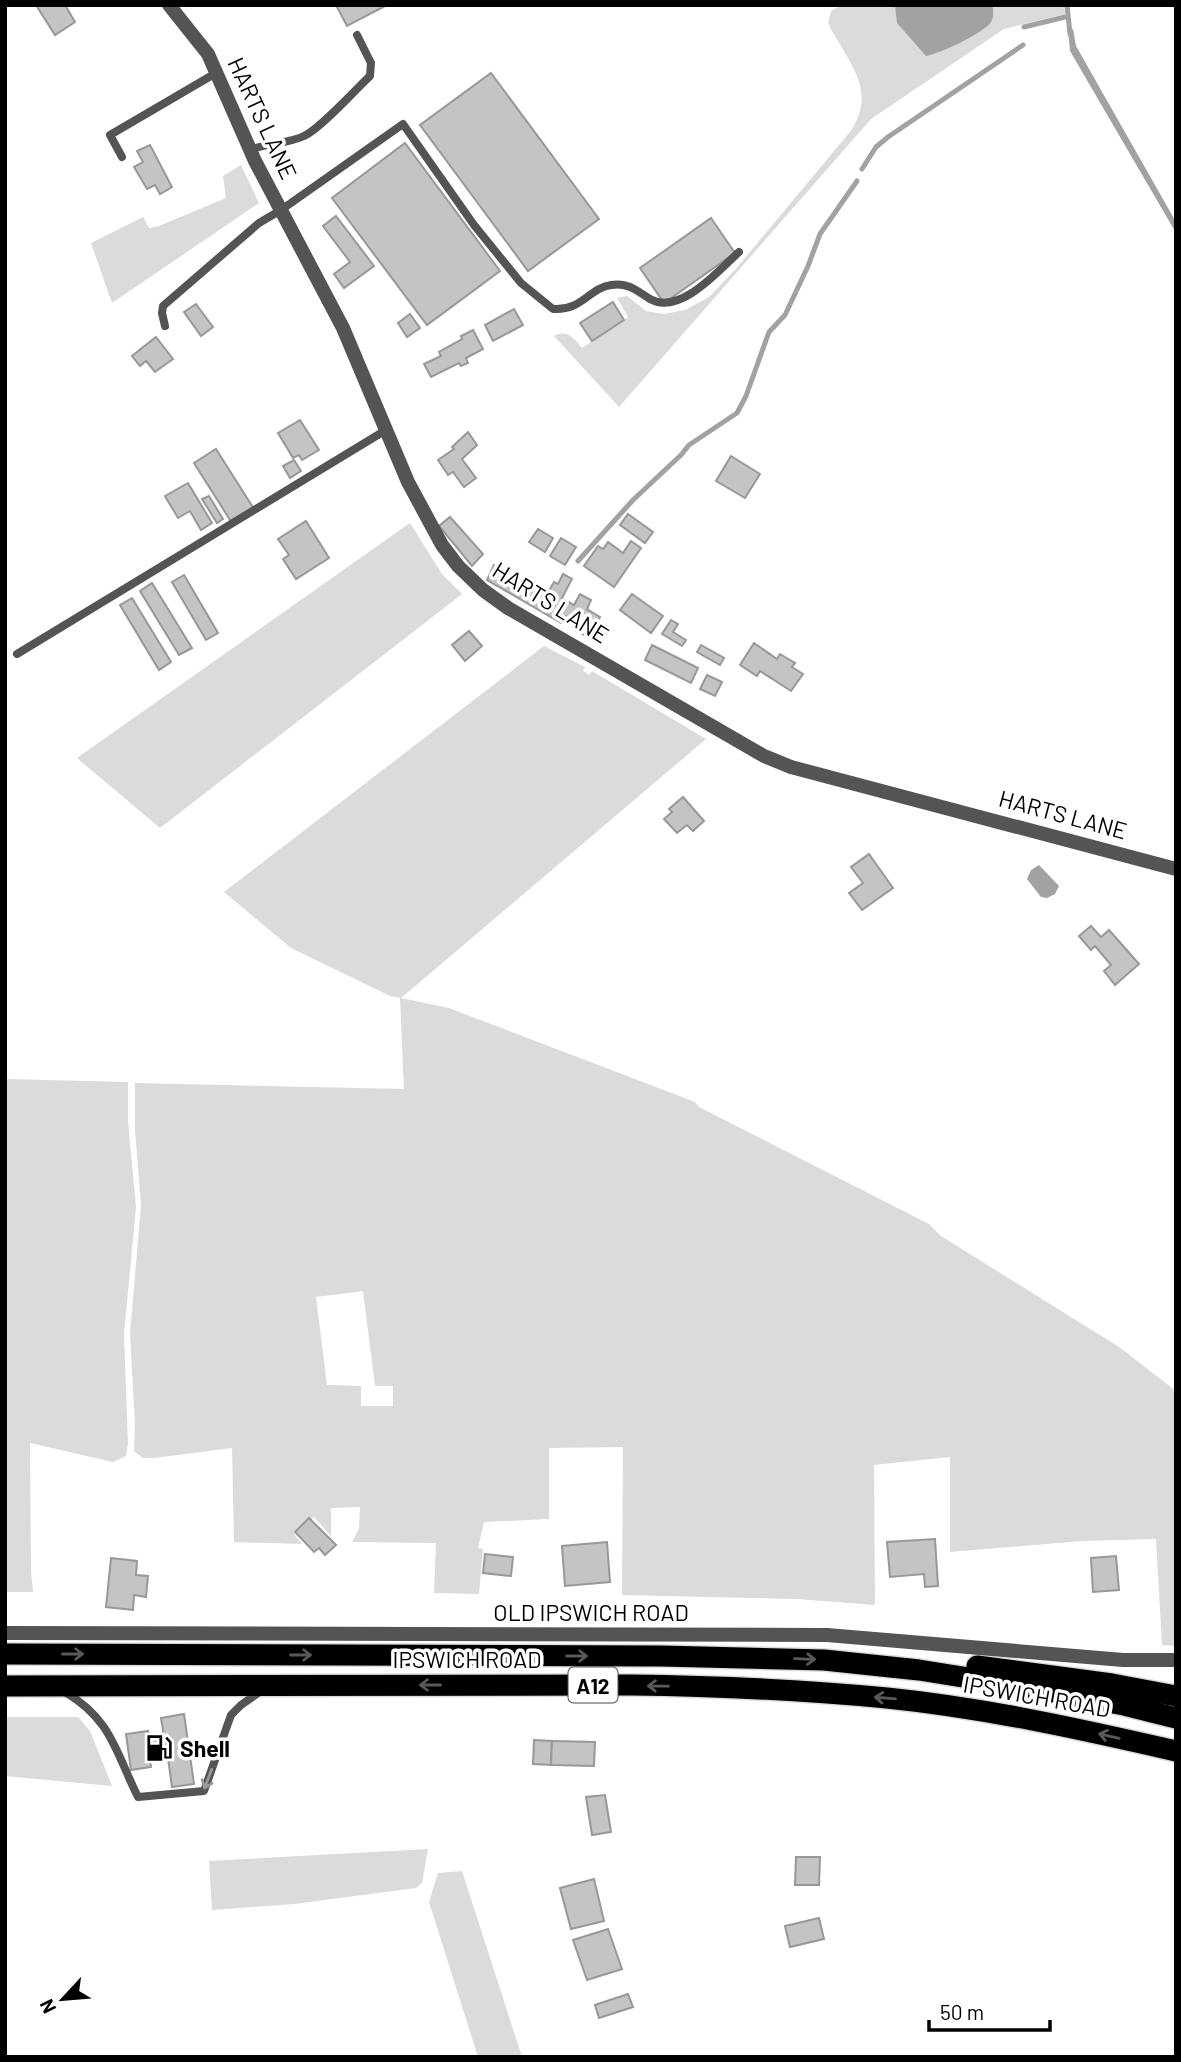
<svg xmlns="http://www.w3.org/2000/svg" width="1181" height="2062" font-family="Barlow,sans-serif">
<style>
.green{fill:#dbdbdb;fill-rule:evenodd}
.water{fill:#a2a2a2}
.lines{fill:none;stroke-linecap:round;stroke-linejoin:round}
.stream{stroke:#a2a2a2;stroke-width:5}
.building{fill:#c4c4c4;stroke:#989898;stroke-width:2}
.highway-casing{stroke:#dbdbdb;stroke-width:24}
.lane{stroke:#545454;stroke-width:8}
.street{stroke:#545454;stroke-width:14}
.highway{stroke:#000;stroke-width:21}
.oneway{stroke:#595959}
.oneway2{stroke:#989898}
.labels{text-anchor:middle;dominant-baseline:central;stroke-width:7;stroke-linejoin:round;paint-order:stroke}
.shield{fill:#fff;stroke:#4c4c4c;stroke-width:2}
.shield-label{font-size:21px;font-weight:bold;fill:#000}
.street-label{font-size:23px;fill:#000;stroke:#fff}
.poi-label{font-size:23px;font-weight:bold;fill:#000;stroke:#fff;text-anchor:start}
</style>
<rect width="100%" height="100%" fill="#fff"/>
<g class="green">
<path d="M842,5H1064L1065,14L1004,29L871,119L619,407L554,336C567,329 574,338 582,348L628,317L617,298L627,296L646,311L664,314L685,310L709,297L734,271L850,132C879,89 847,62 828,23L831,11Z"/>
<polygon points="241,165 259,203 112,303 91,243 143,217 149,228 159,226 226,198 223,176"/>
<polygon points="410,523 442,574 462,594 160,828 77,758"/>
<path d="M544,646L585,667L583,671L589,675L592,671L706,739L401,998L449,1008L695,1102L699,1107L929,1224L941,1236L1119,1347L1176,1391V1646L1162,1645L1156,1539L1082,1541L950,1552V1457L874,1465L875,1605L797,1599L622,1595L623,1447L549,1448V1519L484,1522L478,1548L483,1549L479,1594L434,1593L436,1543L352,1542L359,1529L360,1507L331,1508V1536L314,1517L294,1534L302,1544L234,1542L232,1448L154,1458H143L134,1451L135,1424L130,1334L141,1205L135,1130V1083L404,1089L400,998L390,996L291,948L224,892ZM363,1291L375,1386H393V1406H361V1386L327,1385L316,1297Z"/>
<polygon points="5,1079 128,1082 128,1121 136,1207 124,1334 128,1444 126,1456 113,1462 30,1443 31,1570 33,1592 5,1592"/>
<polygon points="5,1717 78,1717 90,1731 112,1786 5,1776"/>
<polygon points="428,1849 422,1883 416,1888 294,1904 212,1910 209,1861"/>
<polygon points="462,1871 522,2057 478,2057 429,1902 438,1873"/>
</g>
<g class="water">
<path d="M895,5H993C993,11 994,17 991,22C984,33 939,54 926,56L897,23Z"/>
<polygon points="1073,29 1076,46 1176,222 1176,233 1070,51 1068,30"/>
<polygon points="1039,865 1059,886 1055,894 1047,898 1041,897 1027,879 1031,870"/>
</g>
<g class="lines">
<g class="stream">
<polyline points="1067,5 1070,34"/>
<polyline points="1024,27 1065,17"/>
<polyline points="862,169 876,147 888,137 1023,45"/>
<polyline points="578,561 633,500 681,455 689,445 737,413 746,396 769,332 785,315 808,266 820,234 857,181"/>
</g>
</g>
<g class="building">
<polygon points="36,5 65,5 75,22 55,35"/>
<polygon points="336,5 387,5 347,26"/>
<polygon points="491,73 599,219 528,271 420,125"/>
<polygon points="405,143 500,271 427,325 332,198"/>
<polygon points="150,145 172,187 160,194 155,185 147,189 134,167 143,162 137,151"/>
<polygon points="336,216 374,266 344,288 334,274 350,262 323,226"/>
<polygon points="711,218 735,253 664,303 640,268"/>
<polygon points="613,302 624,320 592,341 580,323"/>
<polygon points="196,304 213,327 201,336 184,312"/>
<polygon points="514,309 523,325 493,341 485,325"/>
<polygon points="410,314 420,328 407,337 398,323"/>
<polygon points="473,330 483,349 466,358 468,363 461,366 459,363 431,377 424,364 441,356 439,352 462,339 461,336"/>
<polygon points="156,337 173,359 155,372 146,361 140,366 132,356"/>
<polygon points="300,420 319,450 302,460 299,455 293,458 278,433"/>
<polygon points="468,432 477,445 462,459 476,478 464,487 453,472 448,475 438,460 454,449 452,447"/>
<polygon points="216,449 254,509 232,523 194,463"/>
<polygon points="731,456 760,474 745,498 716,481"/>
<polygon points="294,460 301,471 290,478 283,466"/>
<polygon points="188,483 212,523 201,530 190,511 178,518 165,496"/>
<polygon points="209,496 223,519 217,523 202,499"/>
<polygon points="628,514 653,532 645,543 620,525"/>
<polygon points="450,517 483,554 472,566 439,526"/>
<polygon points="306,521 329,558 296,579 283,559 289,555 278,539"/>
<polygon points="538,529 553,538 545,552 529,542"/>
<polygon points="561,538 576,547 565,565 550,556"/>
<polygon points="631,541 641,548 614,587 584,566 598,546 603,549 608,542 623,553"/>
<polygon points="494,565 546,596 554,582 558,584 563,574 572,579 562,598 574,605 580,594 591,600 587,609 600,617 588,637 576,631 580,624 565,616 561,623 487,580"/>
<polygon points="184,575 218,633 206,640 172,582"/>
<polygon points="152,583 192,648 179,655 140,591"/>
<polygon points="632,594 663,616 651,633 620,610"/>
<polygon points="132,598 171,662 159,670 120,605"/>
<polygon points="671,620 678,624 673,632 686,640 682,646 662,634"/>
<polygon points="469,631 482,646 465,661 452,645"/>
<polygon points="754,643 777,659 780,654 795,663 792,667 803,674 791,691 760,671 757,676 740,665"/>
<polygon points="652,645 698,668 691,683 645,660"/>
<polygon points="701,645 724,658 720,665 697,652"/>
<polygon points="707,675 722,682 715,696 700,689"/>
<polygon points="683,797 704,821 693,831 687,825 677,833 664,819 672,812 669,809"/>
<polygon points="869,854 893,888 862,910 849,893 863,883 851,867"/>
<polygon points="1091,926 1101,937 1109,930 1139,964 1115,985 1104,971 1111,965 1095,946 1091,950 1079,936"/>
<polygon points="309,1518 336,1545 325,1555 319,1548 314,1552 295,1532"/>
<polygon points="935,1539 938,1586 925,1587 924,1574 890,1577 887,1542"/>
<polygon points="607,1542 610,1582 565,1586 562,1546"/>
<polygon points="485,1554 513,1557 511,1576 483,1573"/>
<polygon points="1116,1556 1119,1590 1093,1592 1091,1558"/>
<polygon points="111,1558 137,1561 136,1575 148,1576 146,1597 134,1595 133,1610 106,1607"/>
<polygon points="184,1714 194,1784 172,1787 168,1758 150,1760 151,1767 131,1770 126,1734 148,1731 149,1738 164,1736 161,1718"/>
<polygon points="534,1740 552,1741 551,1765 533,1764"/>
<polygon points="552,1741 595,1742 594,1766 551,1765"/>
<polygon points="605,1795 611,1832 592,1835 586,1797"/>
<polygon points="796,1857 820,1857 819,1885 795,1885"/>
<polygon points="594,1879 604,1921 571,1929 560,1888"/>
<polygon points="819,1918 824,1939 790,1947 785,1926"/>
<polygon points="608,1929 622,1969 587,1980 573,1940"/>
<polygon points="628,1994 633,2007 599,2018 595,2005"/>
</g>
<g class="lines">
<defs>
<g id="highway">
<polyline points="5,1654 661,1656 824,1660 919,1670 1031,1688 1124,1705 1176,1718"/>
<polyline points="977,1666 1112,1684 1176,1696"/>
<path d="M5,1686L631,1685C716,1686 802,1690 887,1698C985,1708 1080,1729 1176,1751"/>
</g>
</defs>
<use href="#highway" class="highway-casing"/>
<g class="lane">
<path d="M250,150C267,143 287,144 304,136C320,129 355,90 370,76L371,63L357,35"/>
<polyline points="122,157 110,135 216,73"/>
<path d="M165,326L162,313L163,306L259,223L281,210L403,124L474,225L521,283L553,309C582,311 589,288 611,285C628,282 637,291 650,299C680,316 719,270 739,252"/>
<polyline points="17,654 386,430"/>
<path d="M65,1692C112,1720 115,1751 138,1797L204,1791L231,1715L241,1705L261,1691"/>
</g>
<g class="street">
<polyline points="169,5 208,54 255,161 343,328 408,482 442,545 458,566 483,590 508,608 764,756 791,767 1176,869"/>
<polyline points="5,1633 827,1635 1123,1660 1176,1660"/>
</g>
<use href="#highway" class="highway"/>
</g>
<defs><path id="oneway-shaft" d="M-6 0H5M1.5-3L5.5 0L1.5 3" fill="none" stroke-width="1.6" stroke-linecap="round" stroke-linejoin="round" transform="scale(1.75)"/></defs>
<g class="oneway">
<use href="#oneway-shaft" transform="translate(73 1654)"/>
<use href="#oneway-shaft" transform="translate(301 1655)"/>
<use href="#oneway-shaft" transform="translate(577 1656)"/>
<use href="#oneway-shaft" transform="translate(805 1659) rotate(2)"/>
<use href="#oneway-shaft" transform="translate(430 1685) rotate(-180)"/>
<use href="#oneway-shaft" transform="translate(658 1686) rotate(-179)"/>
<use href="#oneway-shaft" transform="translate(885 1698) rotate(-175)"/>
<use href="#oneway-shaft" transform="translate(1109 1736) rotate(-167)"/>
</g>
<use class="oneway2" href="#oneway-shaft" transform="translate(208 1779) rotate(111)"/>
<defs>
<symbol id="fuel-bare" viewBox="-9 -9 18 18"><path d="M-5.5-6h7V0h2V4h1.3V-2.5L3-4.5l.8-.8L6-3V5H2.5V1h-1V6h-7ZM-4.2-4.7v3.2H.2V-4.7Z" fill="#000" stroke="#fff" stroke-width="2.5" paint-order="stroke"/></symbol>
</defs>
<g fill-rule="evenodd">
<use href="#fuel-bare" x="140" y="1729" width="38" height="38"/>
</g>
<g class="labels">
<rect class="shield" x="568.5" y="1667.5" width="49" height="35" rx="5"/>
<g class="shield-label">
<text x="593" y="1685">A12</text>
</g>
<g class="street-label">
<text transform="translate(263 118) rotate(65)">HARTS LANE</text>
<text transform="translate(551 602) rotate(32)">HARTS LANE</text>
<text transform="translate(1063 814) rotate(15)">HARTS LANE</text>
<text x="591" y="1612">OLD IPSWICH ROAD</text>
<text x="467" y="1659">IPSWICH ROAD</text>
<text transform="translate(1037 1696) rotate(10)">IPSWICH ROAD</text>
</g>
<g class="poi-label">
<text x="180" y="1748">Shell</text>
</g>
</g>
<rect width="1181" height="2062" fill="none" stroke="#000000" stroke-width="14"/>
<g transform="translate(63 1999) rotate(244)" stroke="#ffffff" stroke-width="5" paint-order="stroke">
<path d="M0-5L12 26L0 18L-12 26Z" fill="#000000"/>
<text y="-10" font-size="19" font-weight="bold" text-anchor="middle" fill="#000000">N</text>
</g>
<path d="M929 2020v10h121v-10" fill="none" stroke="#000000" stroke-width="3.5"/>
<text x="940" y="2020" font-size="21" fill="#000000" stroke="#ffffff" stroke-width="5" paint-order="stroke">50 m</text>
</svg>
